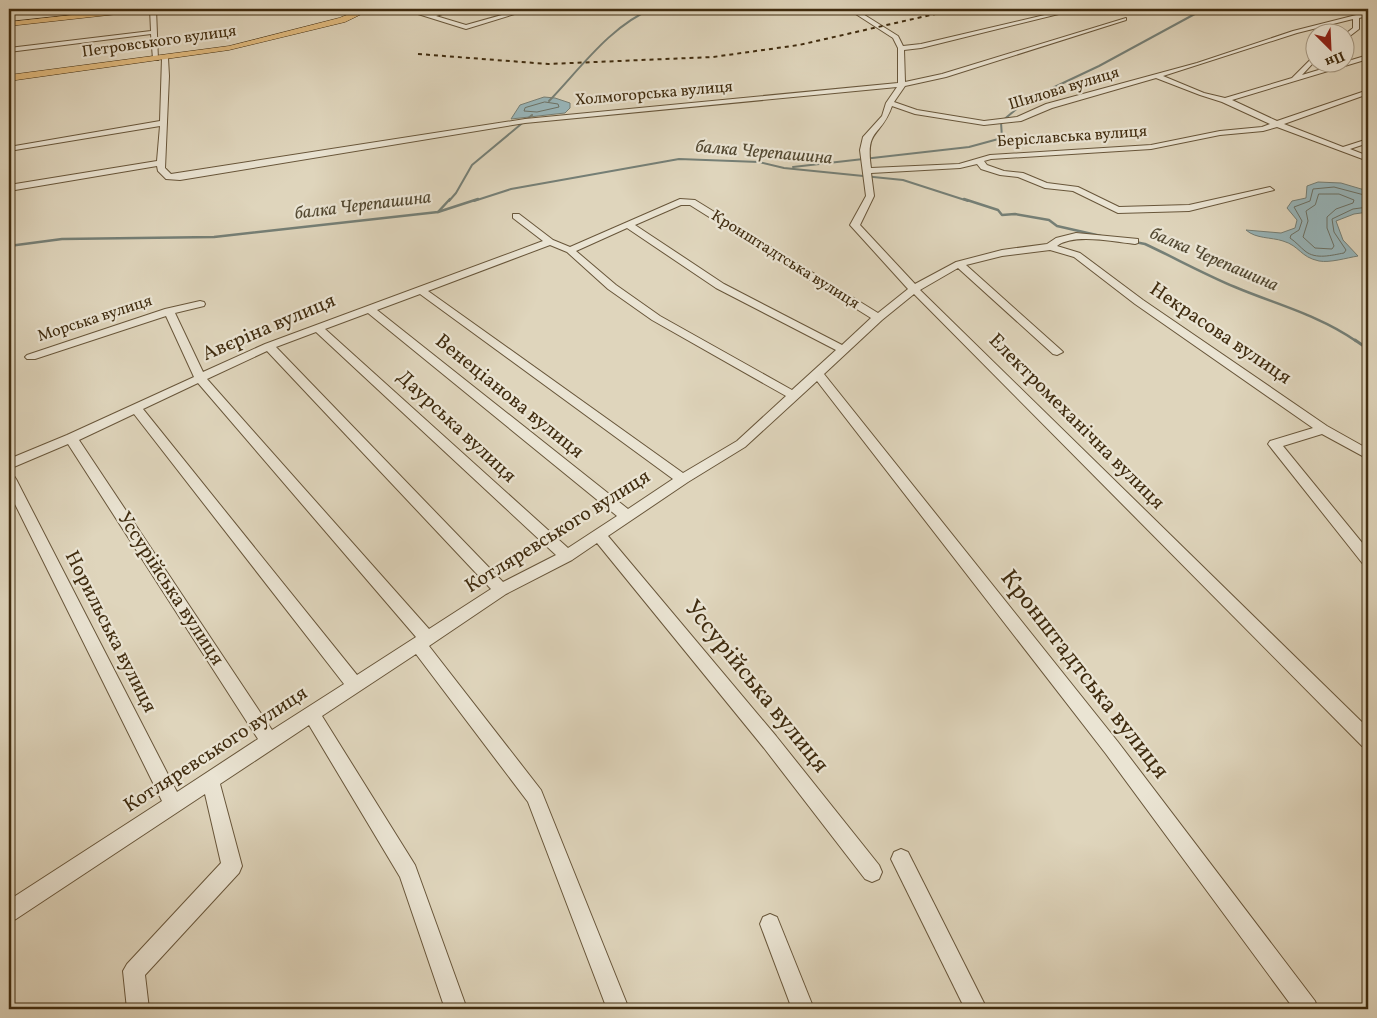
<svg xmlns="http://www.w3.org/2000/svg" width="1377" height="1018" font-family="Vollkorn,serif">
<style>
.water{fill:#98b6bb;stroke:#757f76}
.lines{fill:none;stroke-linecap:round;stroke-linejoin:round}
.shore{stroke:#6c7165;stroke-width:1}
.stream-far2{stroke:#757f76;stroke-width:2}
.stream-far1{stroke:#757f76;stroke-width:2.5}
.stream{stroke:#757f76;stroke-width:3}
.minor-casing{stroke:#68563a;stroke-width:2}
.major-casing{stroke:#402c0f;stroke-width:1}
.minor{fill:#eae4d3;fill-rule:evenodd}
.major{fill:#e0ba7e;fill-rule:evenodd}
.rail{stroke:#402c0f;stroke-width:2;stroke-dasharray:4 4;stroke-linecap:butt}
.labels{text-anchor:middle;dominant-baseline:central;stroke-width:4.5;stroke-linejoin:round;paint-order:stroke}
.far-street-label{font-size:16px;fill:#402c0f;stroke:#eae4d3}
.far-water-label{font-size:18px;font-style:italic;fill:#524831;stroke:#eae4d3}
.street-label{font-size:20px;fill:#402c0f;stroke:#eae4d3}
.near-street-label{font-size:24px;fill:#402c0f;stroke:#eae4d3}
</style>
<rect width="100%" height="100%" fill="#dfd5bc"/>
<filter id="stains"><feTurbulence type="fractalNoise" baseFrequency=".004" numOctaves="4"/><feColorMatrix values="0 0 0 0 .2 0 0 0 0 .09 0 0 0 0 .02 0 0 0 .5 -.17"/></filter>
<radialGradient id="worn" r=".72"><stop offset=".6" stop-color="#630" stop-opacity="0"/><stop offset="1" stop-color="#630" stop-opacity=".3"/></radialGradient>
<g class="water">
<polygon points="544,97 555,98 570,103 570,108 565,113 511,119 520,105"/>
<path d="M1318,182L1341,183L1368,191V212L1354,214L1336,221L1343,240L1358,256C1346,258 1330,263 1319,261C1300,257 1300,246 1283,241C1271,237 1256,239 1246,230L1281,233L1295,228L1297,220L1287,208L1292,201L1306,198L1307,186Z"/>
</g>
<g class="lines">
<g class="shore">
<polygon points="545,102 558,104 559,107 537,112 524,111 525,108"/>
<polygon points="1319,194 1339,194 1354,200 1353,203 1336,209 1327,217 1327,228 1334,246 1332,249 1315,248 1303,237 1308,221 1306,211 1315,205"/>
<path d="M1368,196L1334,187L1313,189L1310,201L1294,207L1302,221L1299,230L1291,235L1290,238C1296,242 1300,247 1305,251C1316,260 1332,255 1344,253L1346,250L1334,232L1332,219L1353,209L1368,207"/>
</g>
<g class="stream-far2">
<path d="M549,101C579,70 611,25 652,9"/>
<polyline points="793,167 969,147 1002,138 1001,122 1027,100 1099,66 1204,9"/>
<polyline points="449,201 456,193 472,165 532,115"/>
<polyline points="474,201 511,189 679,159 759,162 784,168 903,180 968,201"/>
</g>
<g class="stream-far1">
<polyline points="964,199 998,210 1002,215 1015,214 1049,220 1057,226 1101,236"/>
<polyline points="438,212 450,199"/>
<path d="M1135,242L1145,244C1175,258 1204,274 1235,287C1275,304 1319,315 1356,341"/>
<polyline points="9,246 62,239 214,237 438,212 478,199"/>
</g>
<polyline class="stream" points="1355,340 1368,349"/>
<defs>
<g id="minor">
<polygon points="150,9 156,9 158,60 153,59 151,34 9,52 9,48 151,31"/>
<path d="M402,9C412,8 421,14 430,14C439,14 448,9 458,9L436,16L466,25L523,9H531L466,29Z"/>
<path d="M848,9H855L898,36L903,46L921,44L1070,9H1079L921,48L904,50L905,82L942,74L1126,18V20L946,77L905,86L894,102L917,110L984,121L1017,117L1046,104L1197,63L1293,31L1368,12V16L1359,18V29L1346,39L1344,40V35L1353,28V19L1297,33L1163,76L1204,93L1225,98L1292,78L1312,58L1314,57V62L1302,75L1368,55V59L1232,100L1277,121L1368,90V94L1284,124L1343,147L1368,139V143L1350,149L1368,156V161L1277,127L1263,131L1220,135L1151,149L991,159L984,161L987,165L1004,171L1023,173L1047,183L1078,187L1119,207L1189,205L1270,187L1274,190L1189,211L1118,213L1073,191L1045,188L1018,177L1000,175L981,169L977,164L960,168L871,173L874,196L860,225L915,284L956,262L1002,250L1047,244L1056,238L1076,233L1138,239V243L1135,244C1114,242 1074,233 1057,246L1080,253L1143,300L1327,426L1368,449V459L1322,434L1283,446L1368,550V566L1363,564L1268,444L1270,441L1313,428L1135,304L1074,257L1050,250L1002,256L966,265L1061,350L1063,352L1057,355L1053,354L958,268L920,290L1368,728V748L1362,746L914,294L882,320L824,374L1118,742L1315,1001L1318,1009H1294L1106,754L817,381L745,447L688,482L608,536L776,736L879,865L882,872L879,879L872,882L865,879L764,748L597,543L572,560L506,594L429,646L541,790L629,1009H607L528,802L416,654L322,716L415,865L467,1009H445L400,877L309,725L220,784L242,866L239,873L145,975L149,1009H127L123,971L127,964L221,863L205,794L16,919L9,922V900L162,801L9,492V474L14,476L16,479L177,792L258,739L68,444L9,469V459L67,435L194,377L166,316L35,359H27L25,357L27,355L165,309L200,301L204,302L205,304L204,306L175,313L203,372L265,344L543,241L513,218V214H519L553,240L570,247L680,199L695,200L878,313L908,289L850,225L866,196L860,150L863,137L882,116L886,103L897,87L525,123L180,180L166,179L158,171L157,166L9,191V185L157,161L160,126L9,151V147L160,121L162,58L165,56L168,58L169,76L165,168L171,174L525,119L898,83V48L893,38ZM1156,78L1200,95L1222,102L1270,124L1262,127L1220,131L1151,145L990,155L959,164L871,168C865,127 881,138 892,106L915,114L984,125L1021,121L1052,108ZM681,205H690L871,318L842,345L724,284L635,225ZM627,228L716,288L836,350L792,390L660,316L616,285L576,251ZM550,245L567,252L608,289L652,320L786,396L737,441L683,473L428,291ZM420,294L673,479L628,509L377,310ZM368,313L617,516L568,548L325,329ZM316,332L556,555L503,582L276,347ZM267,351L491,589L429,629L207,379ZM198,383L416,637L357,675L143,409ZM134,414L344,684L272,730L79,440Z"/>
<polygon points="901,849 908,852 987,1009 965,1009 891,859 894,852"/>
<polygon points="770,914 777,917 814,1009 792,1009 760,924 763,917"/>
</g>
<g id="major">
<polygon points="127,9 149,9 145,11 9,26 9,22"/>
<polygon points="362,9 372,9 345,22 229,50 9,81 9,75 229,46 339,18"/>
</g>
</defs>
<use href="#minor" class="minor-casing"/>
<use href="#major" class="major-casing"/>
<use href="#minor" class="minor"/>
<use href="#major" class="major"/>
<polyline class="rail" points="418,54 548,64 713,57 799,45 957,9"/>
</g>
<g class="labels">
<g class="far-street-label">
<text transform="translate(159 42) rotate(-8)">Петровського вулиця</text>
<text transform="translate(1064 89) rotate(-17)">Шилова вулиця</text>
<text transform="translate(654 94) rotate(-5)">Холмогорська вулиця</text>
<text transform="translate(1072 137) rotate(-4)">Беріславська вулиця</text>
<text transform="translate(785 260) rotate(32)">Кронштадтська вулиця</text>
<text transform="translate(95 319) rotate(-18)">Морська вулиця</text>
</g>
<g class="far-water-label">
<text transform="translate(764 153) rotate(5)">балка Черепашина</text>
<text transform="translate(363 206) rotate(-7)">балка Черепашина</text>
<text transform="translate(1214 260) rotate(23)">балка Черепашина</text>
</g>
<g class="street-label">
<text transform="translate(269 328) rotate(-23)">Авєріна вулиця</text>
<text transform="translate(1220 334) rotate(34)">Некрасова вулиця</text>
<text transform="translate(509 397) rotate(39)">Венеціанова вулиця</text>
<text transform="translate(1076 422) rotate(45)">Електромеханічна вулиця</text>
<text transform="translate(456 427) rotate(43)">Даурська вулиця</text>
<text transform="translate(558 532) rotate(-32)">Котляревського вулиця</text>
<text transform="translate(170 589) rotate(57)">Уссурійська вулиця</text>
<text transform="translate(110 632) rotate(63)">Норильська вулиця</text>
<text transform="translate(216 750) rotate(-33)">Котляревського вулиця</text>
</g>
<g class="near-street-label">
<text transform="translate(1084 675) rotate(52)">Кронштадтська вулиця</text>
<text transform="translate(756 687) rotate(51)">Уссурійська вулиця</text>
</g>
</g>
<rect width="1377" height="1018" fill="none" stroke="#dfd5bc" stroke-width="30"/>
<rect x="10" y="10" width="1357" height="998" fill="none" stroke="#402c0f" stroke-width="2.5"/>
<rect x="15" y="15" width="1347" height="988" fill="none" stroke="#402c0f"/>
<g transform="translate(1330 48) rotate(156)"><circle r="24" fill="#eae4d3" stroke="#a69a85"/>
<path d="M0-4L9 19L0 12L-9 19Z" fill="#8f2418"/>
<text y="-8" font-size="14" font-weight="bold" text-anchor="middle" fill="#402c0f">Пн</text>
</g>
<rect width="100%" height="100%" filter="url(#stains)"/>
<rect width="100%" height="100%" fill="url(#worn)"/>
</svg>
